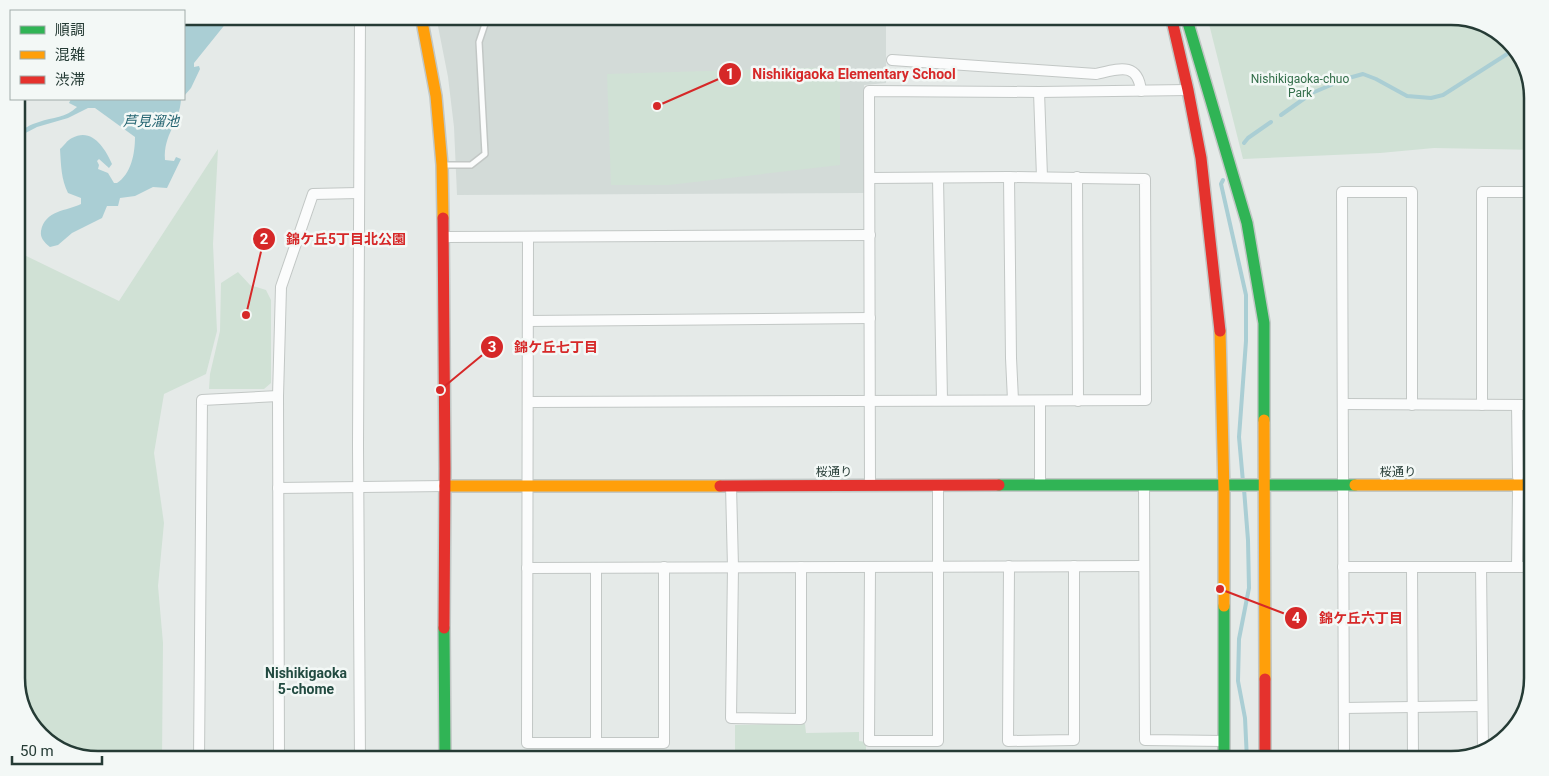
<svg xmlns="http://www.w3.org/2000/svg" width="1549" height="776" font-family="Roboto,'Noto Sans JP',sans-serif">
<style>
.built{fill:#d3dbd8}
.green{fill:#d0e1d5}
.water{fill:#aaced4}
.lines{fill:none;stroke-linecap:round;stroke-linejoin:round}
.stream{stroke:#aaced4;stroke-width:4}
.lane-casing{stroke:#c2c7c5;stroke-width:8}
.street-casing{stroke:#c2c7c5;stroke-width:12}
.fast-casing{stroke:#c1c7c5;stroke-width:14}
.slow-casing{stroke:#c1c7c5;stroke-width:14}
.jam-casing{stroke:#c1c7c5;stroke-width:14}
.lane{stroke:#fbfcfc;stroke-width:5}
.street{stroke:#fbfcfc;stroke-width:10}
.fast{stroke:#30b455;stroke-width:11}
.slow{stroke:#ff9f0a;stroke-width:11}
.jam{stroke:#e5322d;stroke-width:11}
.labels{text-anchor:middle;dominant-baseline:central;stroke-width:5;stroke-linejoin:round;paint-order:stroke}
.park-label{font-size:12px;fill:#336e4a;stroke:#f3f8f6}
.street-label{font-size:12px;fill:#253b35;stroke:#f3f8f6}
.water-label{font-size:14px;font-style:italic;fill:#246471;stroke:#f3f8f6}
.neighbourhood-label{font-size:14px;font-weight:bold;fill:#224b41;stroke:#f3f8f6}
.rim{fill:none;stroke:#253b35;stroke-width:2.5}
.leader{fill:none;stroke:#d62828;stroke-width:2}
.callout-dot{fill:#d62828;stroke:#f3f8f6;stroke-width:2}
.mark-label{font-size:15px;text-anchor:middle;font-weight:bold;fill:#fff}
.callout-label{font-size:14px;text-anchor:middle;font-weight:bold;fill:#d62828;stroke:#f3f8f6;stroke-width:5;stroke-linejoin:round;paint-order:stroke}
</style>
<rect width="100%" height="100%" fill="#e5eae8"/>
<polygon class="built" points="436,16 886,16 886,83 864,85 864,193 457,195 454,127 448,77"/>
<g class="green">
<polygon points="1207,16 1451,16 1487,25 1519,52 1533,93 1533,150 1434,148 1380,153 1243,159"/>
<polygon points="840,67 840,165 669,185 611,185 607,74"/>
<polygon points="218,149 213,244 217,331 206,374 164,394 154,453 164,523 158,586 163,643 162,760 98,760 62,751 30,724 16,684 16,251 119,301"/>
<polygon points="238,272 250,285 266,290 271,300 271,383 264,389 209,389 210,374 220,331 221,283"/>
<polygon points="805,724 806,733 859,732 859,741 866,742 866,760 735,760 735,725"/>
</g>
<g class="water">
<polygon points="184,16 229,16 227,22 194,63 194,67 199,66 200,69 191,88 184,96"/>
<path d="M71,99H181C180,123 163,134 165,160L174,161L176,157L181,159L167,188L153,187L135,196L120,198L118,206H107L102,218L72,233L58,245L50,247C44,242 40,238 41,231C45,210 67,211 81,204V198L68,193C61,179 61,165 60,149C64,146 67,140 72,138C92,127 105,148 112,164L109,168L99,159L97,161L99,165L98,169L108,173L114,183H117C131,174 135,154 135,137L95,108H88L68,118L37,127L16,138V134C23,129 31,124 39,122C53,117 66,118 77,107L69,103Z"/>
</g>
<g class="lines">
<g class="stream">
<polyline points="1281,115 1312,93 1345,79 1363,74 1376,79 1407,96 1431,98 1443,95 1515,49"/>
<polyline points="1244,143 1248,138 1271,122"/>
<polyline points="1223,180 1221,184 1246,295 1246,341 1239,437 1243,482"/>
<polyline points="1244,489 1248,540 1249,588 1239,639 1238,681 1245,718 1247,760"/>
</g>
<defs>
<polyline id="lane" points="443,165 471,165 485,154 479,42 486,21 493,16"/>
<g id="street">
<polyline points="360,16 358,445 360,760"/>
<path d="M892,60L1096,74C1118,69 1138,61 1141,91"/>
<polyline points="1039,92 1042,177"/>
<polyline points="1009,177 1011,358 1013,400"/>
<polyline points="1077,177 1078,401"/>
<polyline points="938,178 942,400"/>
<polyline points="444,237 870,235"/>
<polyline points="528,237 527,743 664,743 664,567"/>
<polyline points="528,321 870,318"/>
<polyline points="1040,401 1040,485"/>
<polyline points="528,402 1146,400 1145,179 1009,177 870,178"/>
<polyline points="1344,404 1533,405"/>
<polyline points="1482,405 1482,192 1533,192"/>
<polyline points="1517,405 1518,477"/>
<polyline points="870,485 869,91 1039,92 1188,90"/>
<polyline points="1144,485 1145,740 1224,741"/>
<polyline points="731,486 733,567 731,718 801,719 801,567"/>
<polyline points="278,488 445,486"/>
<polyline points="1009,566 1008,741 1074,740 1074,566"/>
<polyline points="870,567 869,741 938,741 938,485"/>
<polyline points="1343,567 1533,567"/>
<polyline points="1481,567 1483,750"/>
<polyline points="1517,567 1518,491"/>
<polyline points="527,568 1144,566"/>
<polyline points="596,568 596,743"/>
<polyline points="1412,568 1413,760"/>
<polyline points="1344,708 1482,706"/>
<polyline points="199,760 202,400 278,396"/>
<polyline points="279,760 278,396 281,287 313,194 358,193"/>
<polyline points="1344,760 1342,192 1412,192 1412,405"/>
</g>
<g id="fast">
<polyline points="1186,16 1247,223 1264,323 1264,420"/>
<polyline points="999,485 1355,485"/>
<polyline points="1224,606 1224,760"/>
<polyline points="444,628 445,760"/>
</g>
<g id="slow">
<polyline points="421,16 436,96 442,165 443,218"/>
<polyline points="1220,331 1224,492 1224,606"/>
<polyline points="1264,420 1265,679"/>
<polyline points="1355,485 1533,485"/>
<polyline points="445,486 720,486"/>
</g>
<g id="jam">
<polyline points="1171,16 1188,90 1201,158 1220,331"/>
<polyline points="443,218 445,468 444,628"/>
<polyline points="720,486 999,485"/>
<polyline points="1265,679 1265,760"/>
</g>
</defs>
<use href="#lane" class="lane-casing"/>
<use href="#street" class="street-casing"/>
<use href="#fast" class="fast-casing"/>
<use href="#slow" class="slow-casing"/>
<use href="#jam" class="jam-casing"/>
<use href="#lane" class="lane"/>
<use href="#street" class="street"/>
<use href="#fast" class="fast"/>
<use href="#slow" class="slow"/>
<use href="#jam" class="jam"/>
</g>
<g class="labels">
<g class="park-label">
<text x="1300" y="79">Nishikigaoka-chuo<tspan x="1300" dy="14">Park</tspan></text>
</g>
<g class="street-label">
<text x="834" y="472">桜通り</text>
<text x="1398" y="472">桜通り</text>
</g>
<g class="water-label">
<text x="151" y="121">芦見溜池</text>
</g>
<g class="neighbourhood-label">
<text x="306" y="673">Nishikigaoka<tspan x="306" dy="16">5-chome</tspan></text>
</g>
</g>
<path d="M0 0H1549V776H0ZM98 25H1451A73 73 0 0 1 1524 98V678A73 73 0 0 1 1451 751H98A73 73 0 0 1 25 678V98A73 73 0 0 1 98 25Z" fill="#f3f8f6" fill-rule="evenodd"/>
<path class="rim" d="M98 25H1451A73 73 0 0 1 1524 98V678A73 73 0 0 1 1451 751H98A73 73 0 0 1 25 678V98A73 73 0 0 1 98 25Z"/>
<path class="leader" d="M657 106L730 74M246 315L264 239M440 390L492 347M1220 589L1296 618"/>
<g class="callout-dot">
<circle cx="657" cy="106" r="5"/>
<circle cx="246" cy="315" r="5"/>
<circle cx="440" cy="390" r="5"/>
<circle cx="1220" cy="589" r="5"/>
<circle cx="730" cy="74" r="12"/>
<circle cx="264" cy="239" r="12"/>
<circle cx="492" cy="347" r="12"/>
<circle cx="1296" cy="618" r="12"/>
</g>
<g class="mark-label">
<text x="730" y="79">1</text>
<text x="264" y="244">2</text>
<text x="492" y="352">3</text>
<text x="1296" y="623">4</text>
</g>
<g class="callout-label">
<text x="854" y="79">Nishikigaoka Elementary School</text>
<text x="346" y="244">錦ケ丘5丁目北公園</text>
<text x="556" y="352">錦ケ丘七丁目</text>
<text x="1361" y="623">錦ケ丘六丁目</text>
</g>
<rect x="10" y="10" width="175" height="90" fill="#f3f8f6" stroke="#a1aca9"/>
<rect x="20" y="26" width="25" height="8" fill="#30b455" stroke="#a1aca9"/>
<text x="55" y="35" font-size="15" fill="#253b35">順調</text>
<rect x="20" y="51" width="25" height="8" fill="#ff9f0a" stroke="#a1aca9"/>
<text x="55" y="60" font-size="15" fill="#253b35">混雑</text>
<rect x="20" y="76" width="25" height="8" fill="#e5322d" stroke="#a1aca9"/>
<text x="55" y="85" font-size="15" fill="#253b35">渋滞</text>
<path d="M12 756v8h90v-8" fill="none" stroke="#253b35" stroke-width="2.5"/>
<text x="20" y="756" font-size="15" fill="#253b35" stroke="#f3f8f6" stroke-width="4" paint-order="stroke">50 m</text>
</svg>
